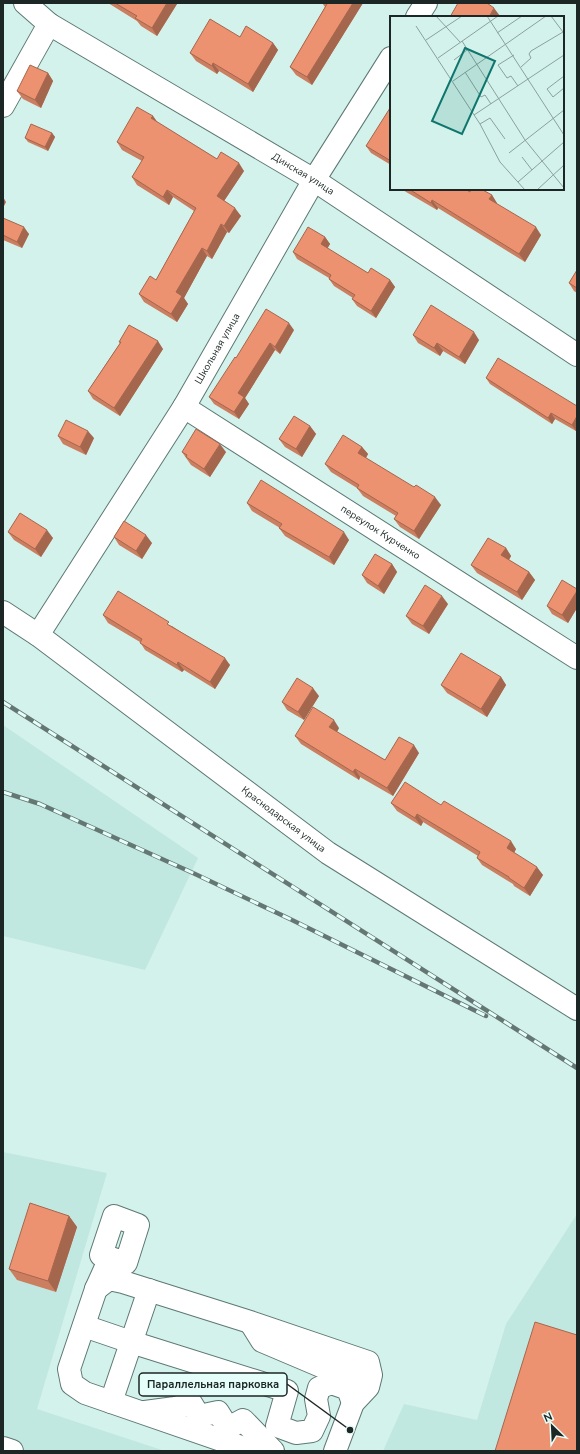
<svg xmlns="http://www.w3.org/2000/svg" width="580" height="1454" font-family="'Nunito Sans',sans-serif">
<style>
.built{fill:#c1e8e0}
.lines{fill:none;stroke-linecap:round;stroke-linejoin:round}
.minor-casing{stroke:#5d7873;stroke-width:24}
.minor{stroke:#fff;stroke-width:22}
.rail-casing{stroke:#647773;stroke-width:4.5}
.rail{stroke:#e6fef9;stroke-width:3;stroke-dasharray:9;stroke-linecap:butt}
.wall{fill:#cb7e60}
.shaded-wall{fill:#a5664e}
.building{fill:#ec9270;stroke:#a5664e}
.labels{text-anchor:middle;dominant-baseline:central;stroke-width:3;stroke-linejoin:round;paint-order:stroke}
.street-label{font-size:10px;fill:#1c2725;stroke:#e6fef9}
.inset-road{fill:none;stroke:#8aa19c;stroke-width:1}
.view{fill:#0f766e;fill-opacity:0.15;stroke:#0f766e;stroke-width:2}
.inset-edge{fill:none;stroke:#1c2725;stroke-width:2}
.leader{fill:none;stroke:#1c2725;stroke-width:1.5}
.callout-dot{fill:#1c2725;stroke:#e6fef9;stroke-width:1.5}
.callout{fill:#e6fef9;stroke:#1c2725;stroke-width:1.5}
.callout-label{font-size:11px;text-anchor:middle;font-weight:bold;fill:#1c2725}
</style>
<rect width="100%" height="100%" fill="#d4f2ec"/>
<g class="built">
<polygon points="3,725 198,858 145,970 3,936"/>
<polygon points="3,1152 107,1173 37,1409 165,1451 3,1451"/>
<polygon points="577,1214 577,1451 383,1451 404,1404 477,1420 506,1324"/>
</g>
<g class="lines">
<defs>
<g id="minor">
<path id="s1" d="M25,3L49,24L314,180L577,355"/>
<polyline points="417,17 426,3"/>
<polyline points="3,106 49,24"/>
<path id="s2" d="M184,407L577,658"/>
<path id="s3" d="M3,612L38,635L328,853L577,1009"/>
<path id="s4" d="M38,635L184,407L314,180L391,58"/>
<polygon points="114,1216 138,1225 126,1263 101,1255"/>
<polyline points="110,1258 96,1289 69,1369 72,1384 85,1393 253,1451"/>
<polyline points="96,1289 109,1279 123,1282 250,1322 368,1362 371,1375 368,1387 353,1403 335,1451"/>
<polyline points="252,1325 262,1341 354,1380"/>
<polyline points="84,1326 131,1342 287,1391 277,1426 296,1433 312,1431 319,1416 316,1399 319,1388 331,1383 348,1389 353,1403"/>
<polyline points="111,1402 149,1290"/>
<polyline points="145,1412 175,1408 191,1403 199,1416 218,1412 228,1428 243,1420 273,1451"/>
<polyline points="3,1448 12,1451"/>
</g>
</defs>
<use href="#minor" class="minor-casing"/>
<use href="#minor" class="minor"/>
<defs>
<g id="rail">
<polyline points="3,702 577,1068"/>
<polyline points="3,792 40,804 193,873 290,919 486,1016"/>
</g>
</defs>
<use href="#rail" class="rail-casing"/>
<use href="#rail" class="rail"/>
</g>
<g class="wall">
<polygon points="108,3 176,3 177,4 157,36 141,26 137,21"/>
<polygon points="322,3 363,3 312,85 296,75 290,67 325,7"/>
<polygon points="240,37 273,43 278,50 253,92 219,71 217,74 196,61 190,53"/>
<polygon points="48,73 53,81 41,108 23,99 17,91"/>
<polygon points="391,109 391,165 371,153 366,146"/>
<polygon points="153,116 157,122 217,159 244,171 224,201 241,216 229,233 227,232 212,259 207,256 184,298 188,304 177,322 144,302 139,294 156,280 194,211 173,197 169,205 137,185 132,177 142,161 122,150 117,142"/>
<polygon points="52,133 55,137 48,151 28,142 25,138"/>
<polygon points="401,189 465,189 470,192 492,195 497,204 541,235 525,262 438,208 437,210"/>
<polygon points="3,218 29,234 22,248 3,240"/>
<polygon points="325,237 330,244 327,248 368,273 390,280 395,287 376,318 357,306 352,299 353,298 334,286 329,279 329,278 297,259 293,252"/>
<polygon points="577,270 577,293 574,291 569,283"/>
<polygon points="294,330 280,354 275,350 245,398 249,404 239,419 214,404 209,397 236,358"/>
<polygon points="413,335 479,340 465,364 443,351 440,356 418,343"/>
<polygon points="119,342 163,349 120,416 93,399 88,391 120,343"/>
<polygon points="486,378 577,406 577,429 576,431 555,419 552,424 490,384"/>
<polygon points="310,426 316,434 302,457 285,447 279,439"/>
<polygon points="58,436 94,438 86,455 63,444"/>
<polygon points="362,447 368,454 366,458 441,505 419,539 400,527 394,519 396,516 363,496 357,488 331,472 325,464"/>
<polygon points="182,452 226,452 210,477 191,465"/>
<polygon points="247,503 349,540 334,565 285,536 279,528 280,528 252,511"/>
<polygon points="8,532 53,538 41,557 14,540"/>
<polygon points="114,537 152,543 142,559 119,545"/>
<polygon points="506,548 511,556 509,560 529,572 535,580 522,600 477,573 471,565"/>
<polygon points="392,564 397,572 384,594 367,583 362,575"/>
<polygon points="577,589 577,608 568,623 552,614 547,606"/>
<polygon points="448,604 429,634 412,624 406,616"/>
<polygon points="103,615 172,626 230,665 215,689 184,670 182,672 145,650 140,642 108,623"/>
<polygon points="501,677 506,685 487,717 447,693 441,685"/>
<polygon points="319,696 304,720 287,710 282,702"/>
<polygon points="339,728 337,732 385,760 419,753 393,796 360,777 359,780 301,744 295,736"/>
<polygon points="391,803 441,805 516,849 514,853 543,875 530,896 514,886 513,884 482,865 477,858 478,856 423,822 421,826 397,811"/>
<polygon points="69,1216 77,1227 56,1292 17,1280 9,1269"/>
</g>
<g class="shaded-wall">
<polygon points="167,3 176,3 177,4 157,36 152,28"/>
<polygon points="353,3 363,3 312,85 307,77"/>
<polygon points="494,8 500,16 499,17 489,17"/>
<polygon points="273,43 278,50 253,92 248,84"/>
<polygon points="213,63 219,71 217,74 212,66"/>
<polygon points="48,73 53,81 41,108 35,100"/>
<polygon points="153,116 158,123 151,118"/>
<polygon points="52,133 55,137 48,151 45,147"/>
<polygon points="239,163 244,171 222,204 217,196"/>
<polygon points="167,190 173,197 169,205 163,197"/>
<polygon points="492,195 497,203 495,207 489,199"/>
<polygon points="3,197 6,202 3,208"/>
<polygon points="432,200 438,208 437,210 431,203"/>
<polygon points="235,208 241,216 229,233 224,226"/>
<polygon points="221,224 227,232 212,259 207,251"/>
<polygon points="24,227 29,234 22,248 17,242"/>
<polygon points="536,227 541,235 525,262 519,254"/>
<polygon points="325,237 330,244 326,251 321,244"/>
<polygon points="202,248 207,256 184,298 188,304 177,322 171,314 176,292"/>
<polygon points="390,280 395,287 376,318 371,311"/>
<polygon points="289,323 294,330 280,354 275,347"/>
<polygon points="474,332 479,340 465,364 459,357"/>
<polygon points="158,341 163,349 120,416 114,408"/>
<polygon points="270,343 275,350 245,398 249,404 239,419 234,412 238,393"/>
<polygon points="437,343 443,351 440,356 434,348"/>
<polygon points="551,413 555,419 552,424 548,418"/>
<polygon points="577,416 577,429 576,431 572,425"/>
<polygon points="310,426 316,434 302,457 296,449"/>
<polygon points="88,431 94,438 86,455 80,447"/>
<polygon points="220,444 226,452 210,477 204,469"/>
<polygon points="362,447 368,454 364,461 358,453"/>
<polygon points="435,497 441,505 419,539 414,531"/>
<polygon points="47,530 53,538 41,557 35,549"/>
<polygon points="344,532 349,540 334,565 329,557"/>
<polygon points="146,535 152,543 142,559 136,551"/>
<polygon points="506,548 511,556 507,563 501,555"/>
<polygon points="392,564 397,572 384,594 378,586"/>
<polygon points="529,572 535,580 522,600 517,592"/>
<polygon points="577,591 577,608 568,623 562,615"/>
<polygon points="442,596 448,604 429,634 423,626"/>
<polygon points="225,658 230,665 215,689 210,682"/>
<polygon points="178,662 184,670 182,672 177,665"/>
<polygon points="501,677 506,685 487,717 481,709"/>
<polygon points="313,688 319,696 304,720 298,712"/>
<polygon points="334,720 339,728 335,735 329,727"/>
<polygon points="414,745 419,753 393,796 387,788"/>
<polygon points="355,769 360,777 359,780 353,772"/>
<polygon points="417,814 423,822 421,826 415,818"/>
<polygon points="511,841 516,849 512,856 507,848"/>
<polygon points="537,867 543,875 530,896 524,888"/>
<polygon points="69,1216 77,1227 56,1292 48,1281"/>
</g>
<g class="building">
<polygon points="115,3 167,3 152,28 135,18 137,16"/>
<polygon points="324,3 353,3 307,77 290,67 327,4"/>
<polygon points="458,3 487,3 494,8 489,17 450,17"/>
<polygon points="210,19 240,37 246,26 273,43 248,84 213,63 212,66 190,53"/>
<polygon points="30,65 48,73 35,100 17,91"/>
<polygon points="137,107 153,116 151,118 217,159 221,152 239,163 217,196 235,208 224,226 221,224 207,251 202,248 176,292 182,296 171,314 139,294 150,276 156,280 196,208 167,190 163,197 132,177 144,157 117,142"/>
<polygon points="390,108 391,109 391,161 366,146"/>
<polygon points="31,124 52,133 45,147 25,138"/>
<polygon points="409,189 465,189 470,192 471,189 481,189 492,195 489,199 536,227 519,254 432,200 431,203"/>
<polygon points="3,218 24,227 17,242 3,235"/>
<polygon points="308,227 325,237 321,244 368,273 371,268 390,280 371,311 352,299 355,295 329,279 331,275 293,252"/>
<polygon points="577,270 577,288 569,283"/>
<polygon points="431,305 474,332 459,357 437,343 434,348 413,335"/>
<polygon points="266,309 289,323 275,347 270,343 238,393 244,397 234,412 209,397 235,357 236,358"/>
<polygon points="129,325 158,341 114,408 88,391 121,342 119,342"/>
<polygon points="498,358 577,406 577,416 572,425 551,413 548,418 486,378"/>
<polygon points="294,416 310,426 296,449 279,439"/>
<polygon points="66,420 88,431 80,447 58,436"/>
<polygon points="196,429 220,444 204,469 186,457 187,455 182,452"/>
<polygon points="343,435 362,447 358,453 414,487 416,485 435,497 414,531 394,519 398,513 357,488 359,485 325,464"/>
<polygon points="261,480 344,532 329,557 279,528 282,524 247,503"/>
<polygon points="20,513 47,530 35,549 8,532"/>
<polygon points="124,521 146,535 136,551 114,537"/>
<polygon points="488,538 506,548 501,555 529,572 517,592 471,565"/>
<polygon points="375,554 392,564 378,586 362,575"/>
<polygon points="562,580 577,589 577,591 562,615 547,606"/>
<polygon points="425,585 442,596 423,626 406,616"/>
<polygon points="118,591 169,622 167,624 225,658 210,682 178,662 177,665 140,643 142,639 103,615"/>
<polygon points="461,653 501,677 481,709 441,685"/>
<polygon points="297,678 313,688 298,712 282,702"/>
<polygon points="313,707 334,720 329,727 385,760 399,737 414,745 387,788 355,769 353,772 295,736"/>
<polygon points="405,782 441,805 444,801 511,841 507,848 537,867 524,888 509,878 509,877 477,858 480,852 417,814 415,818 391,803"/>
<polygon points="30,1203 69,1216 48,1281 9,1269"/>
<polygon points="535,1322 577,1335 577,1451 495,1451"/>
</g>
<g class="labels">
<g class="street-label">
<text stroke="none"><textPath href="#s1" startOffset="327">Динская улица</textPath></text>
<text stroke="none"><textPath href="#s4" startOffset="338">Школьная улица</textPath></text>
<text stroke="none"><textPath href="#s2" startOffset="233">переулок Курченко</textPath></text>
<text stroke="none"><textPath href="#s3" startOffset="349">Краснодарская улица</textPath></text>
</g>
</g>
<g transform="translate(390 16)">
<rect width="174" height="174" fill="#d4f2ec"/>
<path class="inset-road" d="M46,0L70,26M97,0L174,119M161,0L173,16M26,10L90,108L110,146L135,174M107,17L132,0M36,24L72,0M72,25L135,124L174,172M124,39L108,49L117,62L121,60L128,70M48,42L108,0M64,44L77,34M131,51L141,42L139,38L141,35L173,16M75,56L91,81L95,79L101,88M174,60L157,73L163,81L174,72M63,65L156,0M84,99L174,39M90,108L100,102L115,123M119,137L174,94M132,141L142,154M128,166L174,126M147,174L174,149"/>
<path class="view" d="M75,32L105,45L72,118L42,105Z"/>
<rect width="174" height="174" class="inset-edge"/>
</g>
<path class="leader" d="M350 1430L287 1384"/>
<circle class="callout-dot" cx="350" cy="1430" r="4"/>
<rect class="callout" x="139" y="1373" width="148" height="23" rx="4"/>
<g class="callout-label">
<text x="213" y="1388">Параллельная парковка</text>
</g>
<rect width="580" height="1454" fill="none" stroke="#1c2725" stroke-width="8"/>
<g transform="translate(552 1426) rotate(336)" stroke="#e6fef9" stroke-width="3" paint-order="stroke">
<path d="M0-3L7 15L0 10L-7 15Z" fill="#1c2725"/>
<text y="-6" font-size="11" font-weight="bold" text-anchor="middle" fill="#1c2725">N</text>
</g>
</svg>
